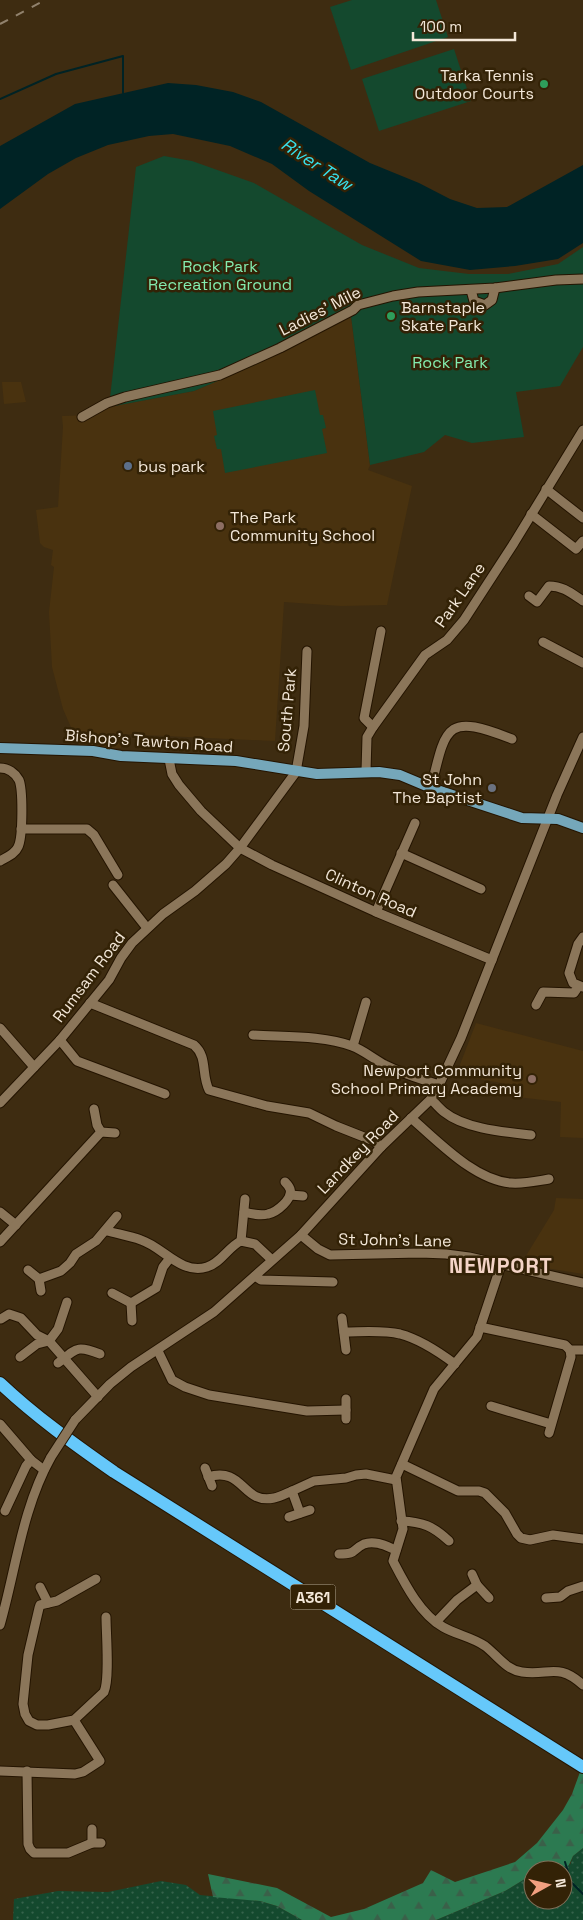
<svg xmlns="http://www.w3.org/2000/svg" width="583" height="1920" font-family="'Space Grotesk',sans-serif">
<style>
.built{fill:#49320f}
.grass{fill:url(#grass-dots)}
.forest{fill:url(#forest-firs)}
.green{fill:#14492e}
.water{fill:#002325}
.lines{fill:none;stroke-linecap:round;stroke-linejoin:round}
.stream{stroke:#002325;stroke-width:2}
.minor-casing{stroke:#241400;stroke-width:11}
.major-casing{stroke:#241400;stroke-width:12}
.highway-casing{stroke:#241400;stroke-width:14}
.minor{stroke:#8b765a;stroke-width:9}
.major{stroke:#75a7ba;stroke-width:10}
.highway{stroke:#66c8fa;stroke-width:12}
.rail{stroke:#91826d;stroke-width:2;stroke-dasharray:9 9;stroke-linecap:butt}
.minor-bridge-casing{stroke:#241400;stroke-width:11;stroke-linecap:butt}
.minor-bridge{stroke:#8b765a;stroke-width:9}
.leisure-dot{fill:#2e9e5b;stroke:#332206;stroke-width:2}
.service-dot{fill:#5c6f8a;stroke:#332206;stroke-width:2}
.education-dot{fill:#8d6e63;stroke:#332206;stroke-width:2}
.worship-dot{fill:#6b7280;stroke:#332206;stroke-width:2}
.labels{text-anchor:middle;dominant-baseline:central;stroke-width:5;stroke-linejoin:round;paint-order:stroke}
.shield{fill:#332206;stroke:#b9ac99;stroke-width:1}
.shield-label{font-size:15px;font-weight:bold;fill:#f3e7d8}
.poi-label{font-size:16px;fill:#f3e7d8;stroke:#332206;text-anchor:end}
.park-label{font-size:16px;fill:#83ecaf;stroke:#332206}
.street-label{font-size:16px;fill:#f3e7d8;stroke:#332206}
.water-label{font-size:18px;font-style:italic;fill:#37dfea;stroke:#332206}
.district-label{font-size:21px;font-weight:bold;letter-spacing:1px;fill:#f4d4c7;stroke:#332206}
</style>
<defs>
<pattern id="grass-dots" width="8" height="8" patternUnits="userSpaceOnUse" patternTransform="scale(1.25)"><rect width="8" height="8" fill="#14492e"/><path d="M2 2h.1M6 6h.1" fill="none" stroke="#37634c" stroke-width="1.8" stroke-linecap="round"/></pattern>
<pattern id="forest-firs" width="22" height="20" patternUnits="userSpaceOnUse" patternTransform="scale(1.25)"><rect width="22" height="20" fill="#2c7a51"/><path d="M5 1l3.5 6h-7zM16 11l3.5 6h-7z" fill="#3a6049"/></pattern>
</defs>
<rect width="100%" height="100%" fill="#3e2c11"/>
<g class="built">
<polygon points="351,316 370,465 368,470 412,486 387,605 341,606 284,602 275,741 123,734 121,748 80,748 63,709 52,667 49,612 54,567 51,565 53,550 44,547 40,543 36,510 58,507 63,427 62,416 96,415 109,407 194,391 257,364"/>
<polygon points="2,382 21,382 26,402 4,404"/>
<polygon points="476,1023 583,1051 583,1138 560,1137 561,1102 508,1096 510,1087 507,1084 456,1075"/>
<polygon points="556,1198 583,1199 583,1274 521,1264 554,1210"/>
</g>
<g class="grass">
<polygon points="583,1848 583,1920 436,1920 505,1891 533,1874 533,1900 563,1900 563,1870 540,1870 554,1863 570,1865 573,1856"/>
<polygon points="161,1881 186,1885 200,1895 260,1901 277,1906 302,1920 13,1920 14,1899 58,1891 108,1892"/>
</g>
<polygon class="forest" points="580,1772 583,1774 583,1848 573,1856 569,1865 566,1867 554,1863 540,1870 533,1870 533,1874 505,1891 436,1920 302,1920 277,1906 260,1901 213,1897 208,1874 277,1888 331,1917 364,1909 423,1883 431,1870 455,1882 515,1862 537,1843 563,1810 572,1794"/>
<g class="green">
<polygon points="352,0 436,0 448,37 351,70 330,7"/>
<polygon points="454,49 471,101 379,131 362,79"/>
<polygon points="164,156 192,161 254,183 362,245 419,268 469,274 508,274 558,264 583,247 583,347 560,386 516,392 524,437 472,443 445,435 424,452 370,465 351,316 257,364 194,391 109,407 136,167"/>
<polygon points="315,390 320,415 323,415 326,428 322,429 327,453 225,473 221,449 217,449 214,436 217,435 213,411"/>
</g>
<polygon class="water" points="168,83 196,85 233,92 261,102 370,163 419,183 450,199 477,208 507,207 583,165 583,243 558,259 515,266 470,270 421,261 309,191 272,164 230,146 173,134 149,136 108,145 76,158 48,174 0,209 0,146 75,104"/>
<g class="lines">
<g class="stream">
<polyline points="0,99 56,74 123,56 123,93"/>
<polyline points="565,1862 571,1882 583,1894"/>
</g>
<defs>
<g id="minor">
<polyline points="471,290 474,301 485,305 492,300 495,288"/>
<polyline points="82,417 107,403 125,397 220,375 280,348 353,310 358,305 393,296 418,292 495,288 556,280 583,279"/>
<polyline points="546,489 583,518"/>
<polyline points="531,514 576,549 583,541"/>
<path d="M529,596L537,602L549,586C563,586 571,593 583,601"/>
<polyline points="543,642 583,663"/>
<polyline points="373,727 364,718 381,631"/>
<polyline points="169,759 172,774 179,785 201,811 240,848 272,865 376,912 492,960"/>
<path d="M0,768C8,768 15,773 19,780C23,790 23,837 18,847C15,854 7,857 0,861"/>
<polyline points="366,771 367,737 373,727 425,655 447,640 464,620 514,543 583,430"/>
<path d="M431,788C446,725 446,713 512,739"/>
<polyline points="21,829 87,829 94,835 118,875"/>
<polyline points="401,853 481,889"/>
<polyline points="113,885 147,928"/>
<polyline points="376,912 415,823"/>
<polyline points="583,937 578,944 569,973 573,983 583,987"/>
<path d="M90,1003L194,1045C208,1057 201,1074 209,1090L267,1106L309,1113L336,1126L374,1141L381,1147"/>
<polyline points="536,1005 543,992 574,993 578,987"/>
<polyline points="0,1028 34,1067"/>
<path d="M253,1035C283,1037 323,1035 352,1046C363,1050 374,1059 385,1065C403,1074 421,1079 439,1085"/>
<polyline points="60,1040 77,1061 165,1094"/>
<polyline points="353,1046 366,1002"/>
<path d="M431,1099C435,1103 439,1108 444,1112C465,1129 505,1132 531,1135"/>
<polyline points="0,1103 60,1040 109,980 121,958 132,943 163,914 195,891 226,864 240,848 296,772 304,726 307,651"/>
<path d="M411,1118C438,1141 474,1180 511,1183C524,1184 537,1181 549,1179"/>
<polyline points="101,1132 115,1133"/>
<polyline points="290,1195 303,1196"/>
<polyline points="0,1212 16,1225"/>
<path d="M244,1212C252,1214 260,1216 268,1214C277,1212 293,1199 290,1189C289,1186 287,1184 285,1182"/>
<path d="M107,1231C118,1234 130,1236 141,1240C163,1247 181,1275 207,1267C221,1263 228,1247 241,1241L255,1244L272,1260"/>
<polyline points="301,1235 318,1249 330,1255 420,1253 446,1254 469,1257 583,1283"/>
<polyline points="241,1241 245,1199"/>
<polyline points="0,1242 101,1132 97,1125 94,1109"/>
<path d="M501,1265L477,1337L434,1389L396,1477L403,1529L393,1561C405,1584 420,1614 443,1627C457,1635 472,1637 485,1646C497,1655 506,1670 522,1672C549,1676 558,1662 583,1685"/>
<polyline points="28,1270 39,1279 61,1271 70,1263 76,1254 96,1241 117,1216"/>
<polyline points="255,1276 261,1280 333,1282"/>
<polyline points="39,1279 41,1291"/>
<polyline points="112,1293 131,1303 156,1288 163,1267 170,1258"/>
<polyline points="131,1303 132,1321"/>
<polyline points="342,1318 346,1350"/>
<polyline points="1,1319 9,1314 21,1318 37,1335 49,1341 98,1397"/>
<polyline points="480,1327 565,1345 570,1350 583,1350"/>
<path d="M344,1332C362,1332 383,1330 400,1334C419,1339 439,1352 455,1364"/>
<polyline points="158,1351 172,1380 185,1387 209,1395 307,1411 346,1410"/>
<polyline points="20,1357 37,1344 49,1341 58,1329 67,1302"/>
<path d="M58,1363C77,1348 77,1345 100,1354"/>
<polyline points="491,1406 551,1424"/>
<polyline points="346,1419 346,1399"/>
<polyline points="75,1420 110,1384 131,1367 214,1312 301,1235 381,1147 431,1099 439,1085 461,1038 557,795 583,737"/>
<polyline points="0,1424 31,1460 44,1470"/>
<polyline points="549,1433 571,1357 570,1350"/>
<polyline points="402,1464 458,1491 479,1491 485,1493 505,1513 517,1534 521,1538 530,1540 553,1535 583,1539"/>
<polyline points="205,1468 212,1486"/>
<path d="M208,1477C244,1466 242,1505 274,1498C280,1497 287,1493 292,1491L300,1513"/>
<polyline points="292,1491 314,1481 346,1478 356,1475 366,1474 396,1480"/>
<polyline points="5,1511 26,1466 31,1460"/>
<polyline points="289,1517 310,1510"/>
<path d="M401,1521C423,1522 433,1526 449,1541"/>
<path d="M339,1554C358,1554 351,1550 364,1544C375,1540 386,1546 396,1550"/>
<polyline points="472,1574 477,1585 489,1598"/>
<path d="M96,1579L57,1601L40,1605L39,1608L28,1655L23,1704L25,1714L29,1721L37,1725H48L74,1720L104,1692C110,1679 106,1633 106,1617"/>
<polyline points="40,1587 48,1603"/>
<polyline points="546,1598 560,1597 568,1591 583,1586"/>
<polyline points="436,1622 457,1600 477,1585"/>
<path d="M0,1625C16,1569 22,1509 51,1457"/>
<polyline points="0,1771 75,1774 83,1772 100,1761 74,1720"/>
<polyline points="27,1771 28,1844 30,1849 34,1853 68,1853 92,1843 101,1843"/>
<polyline points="92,1829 92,1843"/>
</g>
<polyline id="major" points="0,748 93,751 121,756 236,761 317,774 379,772 400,775 431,788 522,818 558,819 583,828"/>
<path id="highway" d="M0,1383C35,1416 74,1444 114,1472L583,1767"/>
</defs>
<use href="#minor" class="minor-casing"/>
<use href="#major" class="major-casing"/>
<use href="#highway" class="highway-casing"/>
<use href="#minor" class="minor"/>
<use href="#major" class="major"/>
<use href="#highway" class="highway"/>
<polyline class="rail" points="0,24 45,0"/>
<defs>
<polyline id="minor-bridge" points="51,1457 75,1420"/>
</defs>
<use href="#minor-bridge" class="minor-bridge-casing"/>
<use href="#minor-bridge" class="minor-bridge"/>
</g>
<g class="leisure-dot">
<circle cx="544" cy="84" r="5"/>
<circle cx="391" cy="316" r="5"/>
</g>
<circle class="service-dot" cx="128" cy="466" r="5"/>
<g class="education-dot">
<circle cx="220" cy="526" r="5"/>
<circle cx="532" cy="1079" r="5"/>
</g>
<circle class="worship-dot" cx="492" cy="788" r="5"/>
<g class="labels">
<rect class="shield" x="290.5" y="1584.5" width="45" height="25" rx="4"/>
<g class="shield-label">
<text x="313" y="1597">A361</text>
</g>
<g class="poi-label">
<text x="534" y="75">Tarka Tennis<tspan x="534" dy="18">Outdoor Courts</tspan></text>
<text x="401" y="307" text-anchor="start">Barnstaple<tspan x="401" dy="18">Skate Park</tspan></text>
<text x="138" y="466" text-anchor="start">bus park</text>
<text x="230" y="517" text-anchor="start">The Park<tspan x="230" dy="18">Community School</tspan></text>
<text x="482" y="779">St John<tspan x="482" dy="18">The Baptist</tspan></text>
<text x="522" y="1070">Newport Community<tspan x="522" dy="18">School Primary Academy</tspan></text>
</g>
<g class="park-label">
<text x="220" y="266">Rock Park<tspan x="220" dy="18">Recreation Ground</tspan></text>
<text x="450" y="362">Rock Park</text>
</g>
<g class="street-label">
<text transform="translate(320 311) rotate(-27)">Ladies' Mile</text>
<text transform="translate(460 595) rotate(-55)">Park Lane</text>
<text transform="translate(287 710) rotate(-85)">South Park</text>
<text transform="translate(149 741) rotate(4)">Bishop's Tawton Road</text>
<text transform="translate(371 893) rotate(24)">Clinton Road</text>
<text transform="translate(89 977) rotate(-53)">Rumsam Road</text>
<text transform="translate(358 1152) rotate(-46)">Landkey Road</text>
<text transform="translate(395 1240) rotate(1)">St John's Lane</text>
</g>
<g class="water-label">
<text transform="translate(317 164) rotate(33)">River Taw</text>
</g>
<g class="district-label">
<text x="501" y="1265">NEWPORT</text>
</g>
</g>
<g transform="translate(548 1885) rotate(82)"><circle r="24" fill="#332206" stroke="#80715a"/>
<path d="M0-4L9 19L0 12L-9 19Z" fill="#f2a080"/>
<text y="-8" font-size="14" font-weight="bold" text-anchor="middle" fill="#f3e7d8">N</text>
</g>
<path d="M413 32v8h102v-8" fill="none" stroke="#f3e7d8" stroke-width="2.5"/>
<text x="420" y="32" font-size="15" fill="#f3e7d8" stroke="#332206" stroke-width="4" paint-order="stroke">100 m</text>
</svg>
